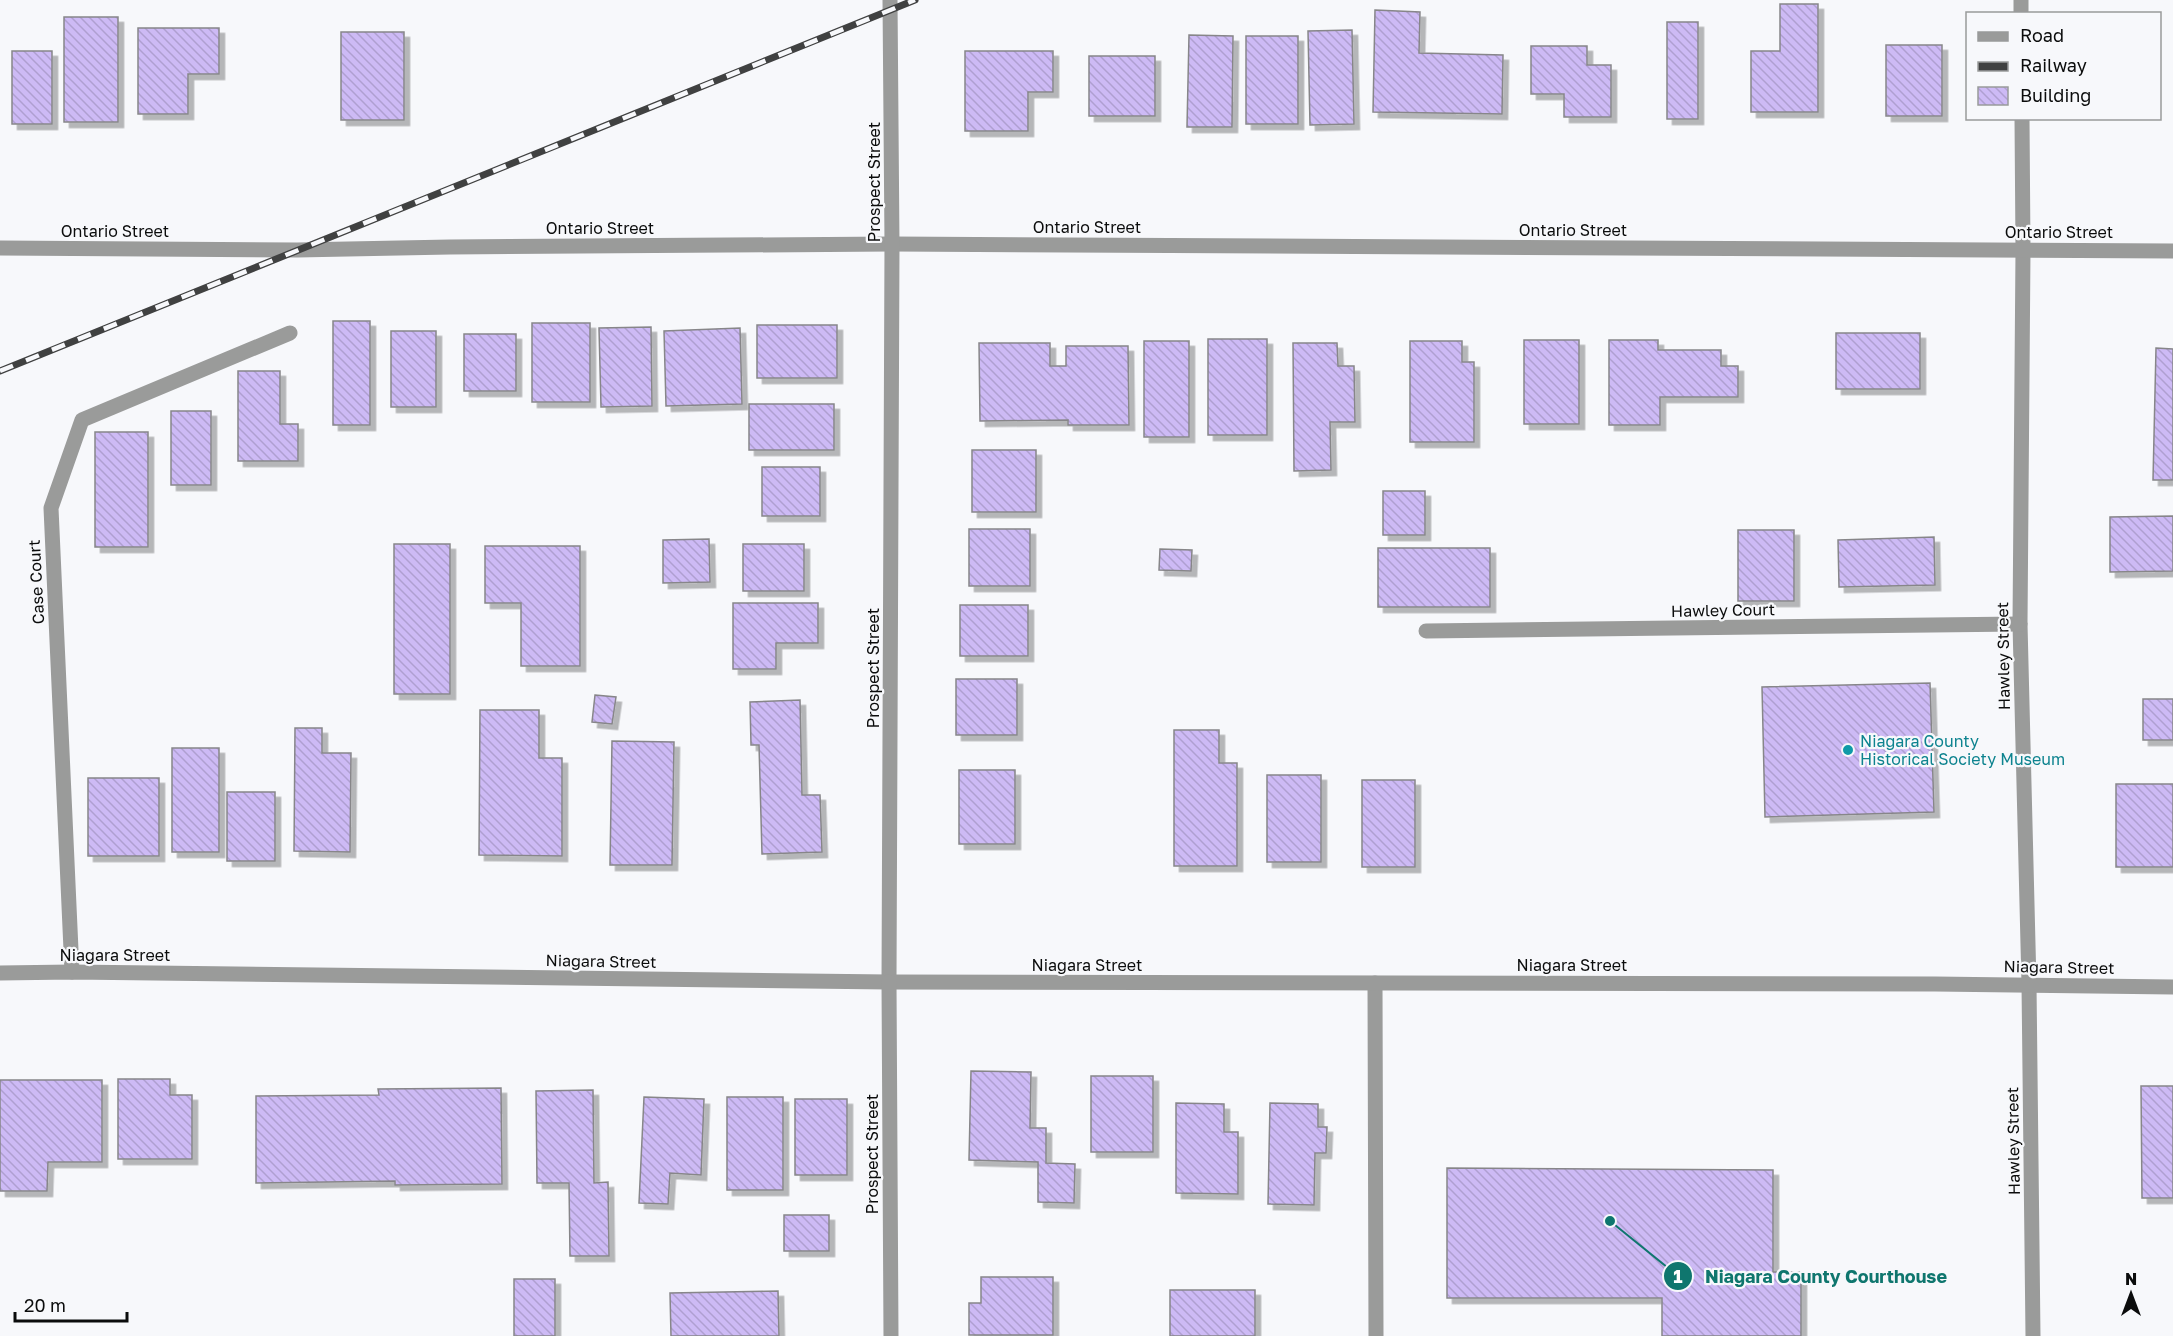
<svg xmlns="http://www.w3.org/2000/svg" width="2173" height="1336" font-family="'Golos Text',sans-serif">
<style>
.building{fill:url(#building-back-hatch);stroke:#878689;stroke-width:1.5;filter:url(#shadow)}
.lines{fill:none;stroke-linecap:round;stroke-linejoin:round}
.service{stroke:#9a9b9a;stroke-width:15}
.minor{stroke:#9a9b9a;stroke-width:15}
.tertiary{stroke:#9a9b9a;stroke-width:15}
.rail-casing{stroke:#404141;stroke-width:7}
.rail{stroke:#f7f8fb;stroke-width:4.5;stroke-dasharray:14;stroke-linecap:butt}
.culture-dot{fill:#0f9aa8;stroke:#f7f8fb;stroke-width:2}
.labels{text-anchor:middle;dominant-baseline:central;stroke-width:4.5;stroke-linejoin:round;paint-order:stroke}
.street-label{font-size:16px;fill:#0b0c0c;stroke:#f7f8fb}
.culture-label{font-size:16px;fill:#0d838f;stroke:#f7f8fb;text-anchor:start}
.leader{fill:none;stroke:#0f766e;stroke-width:2}
.callout-dot{fill:#0f766e;stroke:#f7f8fb;stroke-width:2}
.mark-label{font-size:18px;text-anchor:middle;font-weight:bold;fill:#fff}
.callout-label{font-size:18px;text-anchor:middle;font-weight:bold;fill:#0f766e;stroke:#f7f8fb;stroke-width:4.5;stroke-linejoin:round;paint-order:stroke}
</style>
<defs>
<pattern id="building-back-hatch" width="6" height="6" patternUnits="userSpaceOnUse" patternTransform="scale(1.5)"><rect width="6" height="6" fill="#cdbaf5"/><path d="M-1 5l2 2M0 0l6 6M5-1l2 2" fill="none" stroke="#af9fd1"/></pattern>
<filter id="shadow"><feDropShadow dx="5.5" dy="5.5" stdDeviation="0" flood-color="#0004"/></filter>
</defs>
<rect width="100%" height="100%" fill="#f7f8fb"/>
<g class="building">
<polygon points="1780,4 1818,4 1818,112 1751,112 1751,51 1780,51"/>
<polygon points="1375,10 1420,12 1419,53 1503,55 1502,114 1373,112"/>
<rect x="64" y="17" width="54" height="105"/>
<rect x="1667" y="22" width="31" height="97"/>
<polygon points="138,28 219,28 219,74 188,74 188,114 138,114"/>
<polygon points="1352,30 1354,124 1310,125 1308,31"/>
<rect x="341" y="32" width="63" height="88"/>
<polygon points="1189,35 1233,36 1232,127 1187,127"/>
<rect x="1246" y="36" width="52" height="88"/>
<rect x="1886" y="45" width="56" height="71"/>
<polygon points="1531,46 1587,46 1587,65 1611,65 1611,117 1564,117 1564,94 1531,94"/>
<rect x="12" y="51" width="40" height="73"/>
<polygon points="965,51 1053,51 1053,92 1028,92 1028,131 965,131"/>
<rect x="1089" y="56" width="66" height="60"/>
<rect x="333" y="321" width="37" height="104"/>
<rect x="532" y="323" width="58" height="79"/>
<rect x="757" y="325" width="80" height="53"/>
<polygon points="651,327 652,406 601,407 599,328"/>
<polygon points="740,328 742,404 666,406 664,331"/>
<rect x="391" y="331" width="45" height="76"/>
<rect x="1836" y="333" width="84" height="56"/>
<rect x="464" y="334" width="52" height="57"/>
<rect x="1208" y="339" width="59" height="96"/>
<rect x="1524" y="340" width="55" height="84"/>
<polygon points="1609,340 1658,340 1658,350 1721,350 1721,366 1738,366 1738,397 1660,397 1660,425 1609,425"/>
<rect x="1144" y="341" width="45" height="96"/>
<polygon points="1410,341 1462,341 1462,362 1474,362 1474,442 1410,442"/>
<polygon points="979,343 1050,343 1050,366 1066,366 1066,346 1128,346 1129,425 1068,425 1068,420 980,421"/>
<polygon points="1293,343 1337,343 1338,366 1354,366 1355,422 1330,422 1331,470 1294,471"/>
<polygon points="2156,348 2173,349 2173,480 2153,480"/>
<polygon points="238,371 280,371 280,424 298,424 298,461 238,461"/>
<rect x="749" y="404" width="85" height="46"/>
<rect x="171" y="411" width="40" height="74"/>
<rect x="95" y="432" width="53" height="115"/>
<rect x="972" y="450" width="64" height="62"/>
<rect x="762" y="467" width="58" height="49"/>
<rect x="1383" y="491" width="42" height="44"/>
<polygon points="2173,516 2173,571 2110,572 2110,517"/>
<rect x="969" y="529" width="61" height="57"/>
<rect x="1738" y="530" width="56" height="71"/>
<polygon points="1934,537 1935,585 1839,587 1838,540"/>
<polygon points="709,539 710,582 663,583 663,540"/>
<rect x="394" y="544" width="56" height="150"/>
<rect x="743" y="544" width="61" height="47"/>
<polygon points="485,546 580,546 580,666 521,666 521,603 485,603"/>
<rect x="1378" y="548" width="112" height="59"/>
<polygon points="1160,549 1192,550 1191,571 1159,570"/>
<polygon points="733,603 818,603 818,643 776,643 776,669 733,669"/>
<rect x="960" y="605" width="68" height="51"/>
<rect x="956" y="679" width="61" height="56"/>
<polygon points="1930,683 1934,812 1765,817 1762,687"/>
<polygon points="595,695 616,697 612,724 592,722"/>
<rect x="2143" y="699" width="30" height="41"/>
<polygon points="800,700 802,795 820,795 822,852 762,854 759,745 751,745 750,702"/>
<polygon points="480,710 539,710 539,758 562,758 562,856 479,855"/>
<polygon points="295,728 322,728 322,753 351,753 350,852 294,851"/>
<polygon points="1174,730 1219,730 1219,763 1237,763 1237,866 1174,866"/>
<polygon points="612,741 674,742 672,865 610,865"/>
<rect x="172" y="748" width="47" height="104"/>
<rect x="959" y="770" width="56" height="74"/>
<rect x="1267" y="775" width="54" height="87"/>
<rect x="88" y="778" width="71" height="78"/>
<rect x="1362" y="780" width="53" height="87"/>
<rect x="2116" y="784" width="57" height="83"/>
<rect x="227" y="792" width="48" height="69"/>
<polygon points="971,1071 1031,1072 1030,1128 1046,1128 1046,1163 1075,1164 1074,1203 1038,1202 1038,1162 969,1160"/>
<rect x="1091" y="1076" width="62" height="76"/>
<polygon points="118,1079 170,1079 170,1095 192,1095 192,1159 118,1159"/>
<polygon points="0,1080 102,1080 102,1162 48,1162 47,1191 0,1191"/>
<polygon points="2141,1086 2173,1086 2173,1198 2142,1198"/>
<polygon points="501,1088 502,1184 395,1185 395,1181 256,1183 256,1096 379,1095 378,1089"/>
<polygon points="593,1090 594,1183 608,1182 609,1256 570,1256 569,1183 537,1183 536,1091"/>
<polygon points="644,1097 704,1099 701,1175 670,1173 668,1204 639,1203"/>
<rect x="727" y="1097" width="56" height="93"/>
<rect x="795" y="1099" width="52" height="76"/>
<polygon points="1176,1103 1224,1104 1224,1132 1238,1132 1238,1194 1176,1193"/>
<polygon points="1270,1103 1318,1104 1318,1127 1327,1127 1326,1153 1315,1153 1314,1205 1268,1204"/>
<polygon points="1447,1168 1773,1170 1773,1272 1801,1272 1801,1336 1662,1336 1662,1298 1447,1298"/>
<rect x="784" y="1215" width="45" height="36"/>
<polygon points="981,1277 1053,1277 1053,1335 969,1335 969,1303 981,1303"/>
<rect x="514" y="1279" width="41" height="57"/>
<rect x="1170" y="1290" width="85" height="46"/>
<polygon points="778,1291 779,1336 671,1336 670,1293"/>
</g>
<g class="lines">
<polyline class="service" points="1375,983 1376,1336"/>
<g class="minor">
<polyline points="2021,0 2021,14"/>
<polyline points="2022,118 2023,250 2020,624 2029,984 2033,1336"/>
<polyline points="0,248 297,250 450,247 892,244 2173,251"/>
<polyline points="1426,631 2020,624"/>
<polyline points="72,972 51,508 82,420 290,333"/>
<polyline points="889,982 892,244 890,0"/>
</g>
<g class="tertiary">
<polyline points="0,973 72,972 889,982 1935,984 2173,987"/>
<polyline points="889,982 891,1336"/>
</g>
<defs>
<polyline id="rail" points="0,371 915,0"/>
</defs>
<use href="#rail" class="rail-casing"/>
<use href="#rail" class="rail"/>
</g>
<circle class="culture-dot" cx="1848" cy="750" r="6"/>
<g class="labels">
<g class="street-label">
<text transform="translate(874 182) rotate(-90)">Prospect Street</text>
<text x="1087" y="227">Ontario Street</text>
<text x="600" y="228">Ontario Street</text>
<text x="1573" y="230">Ontario Street</text>
<text x="115" y="231">Ontario Street</text>
<text x="2059" y="232">Ontario Street</text>
<text transform="translate(36 582) rotate(-93)">Case Court</text>
<text transform="translate(1723 610) rotate(-1)">Hawley Court</text>
<text transform="translate(2003 656) rotate(-91)">Hawley Street</text>
<text transform="translate(873 668) rotate(-90)">Prospect Street</text>
<text x="115" y="955">Niagara Street</text>
<text transform="translate(601 961) rotate(1)">Niagara Street</text>
<text x="1087" y="965">Niagara Street</text>
<text x="1572" y="965">Niagara Street</text>
<text transform="translate(2059 967) rotate(1)">Niagara Street</text>
<text transform="translate(2013 1141) rotate(-91)">Hawley Street</text>
<text transform="translate(872 1154) rotate(-90)">Prospect Street</text>
</g>
<g class="culture-label">
<text x="1860" y="741">Niagara County<tspan x="1860" dy="18">Historical Society Museum</tspan></text>
</g>
</g>
<path class="leader" d="M1610 1221L1678 1276"/>
<g class="callout-dot">
<circle cx="1610" cy="1221" r="6"/>
<circle cx="1678" cy="1276" r="15"/>
</g>
<g class="mark-label">
<text x="1678" y="1283">1</text>
</g>
<g class="callout-label">
<text x="1826" y="1283">Niagara County Courthouse</text>
</g>
<rect x="1966" y="12" width="195" height="108" fill="#f7f8fb" stroke="#999a9b" stroke-width="1.5"/>
<rect x="1978" y="32" width="30" height="9" fill="#9a9b9a" stroke="#999a9b" stroke-width="1.5"/>
<text x="2020" y="42" font-size="18" fill="#0b0c0c">Road</text>
<rect x="1978" y="62" width="30" height="9" fill="#404141" stroke="#999a9b" stroke-width="1.5"/>
<text x="2020" y="72" font-size="18" fill="#0b0c0c">Railway</text>
<rect x="1978" y="87" width="30" height="18" fill="url(#building-back-hatch)" stroke="#999a9b" stroke-width="1.5"/>
<text x="2020" y="102" font-size="18" fill="#0b0c0c">Building</text>
<g transform="translate(2131 1294)" stroke="#f7f8fb" stroke-width="4.5" paint-order="stroke">
<path d="M0-4.5L10 22L0 15L-10 22Z" fill="#0b0c0c"/>
<text y="-9" font-size="16" font-weight="bold" text-anchor="middle" fill="#0b0c0c">N</text>
</g>
<path d="M15 1312v9h112v-9" fill="none" stroke="#0b0c0c" stroke-width="3"/>
<text x="24" y="1312" font-size="18" fill="#0b0c0c" stroke="#f7f8fb" stroke-width="4.5" paint-order="stroke">20 m</text>
</svg>
